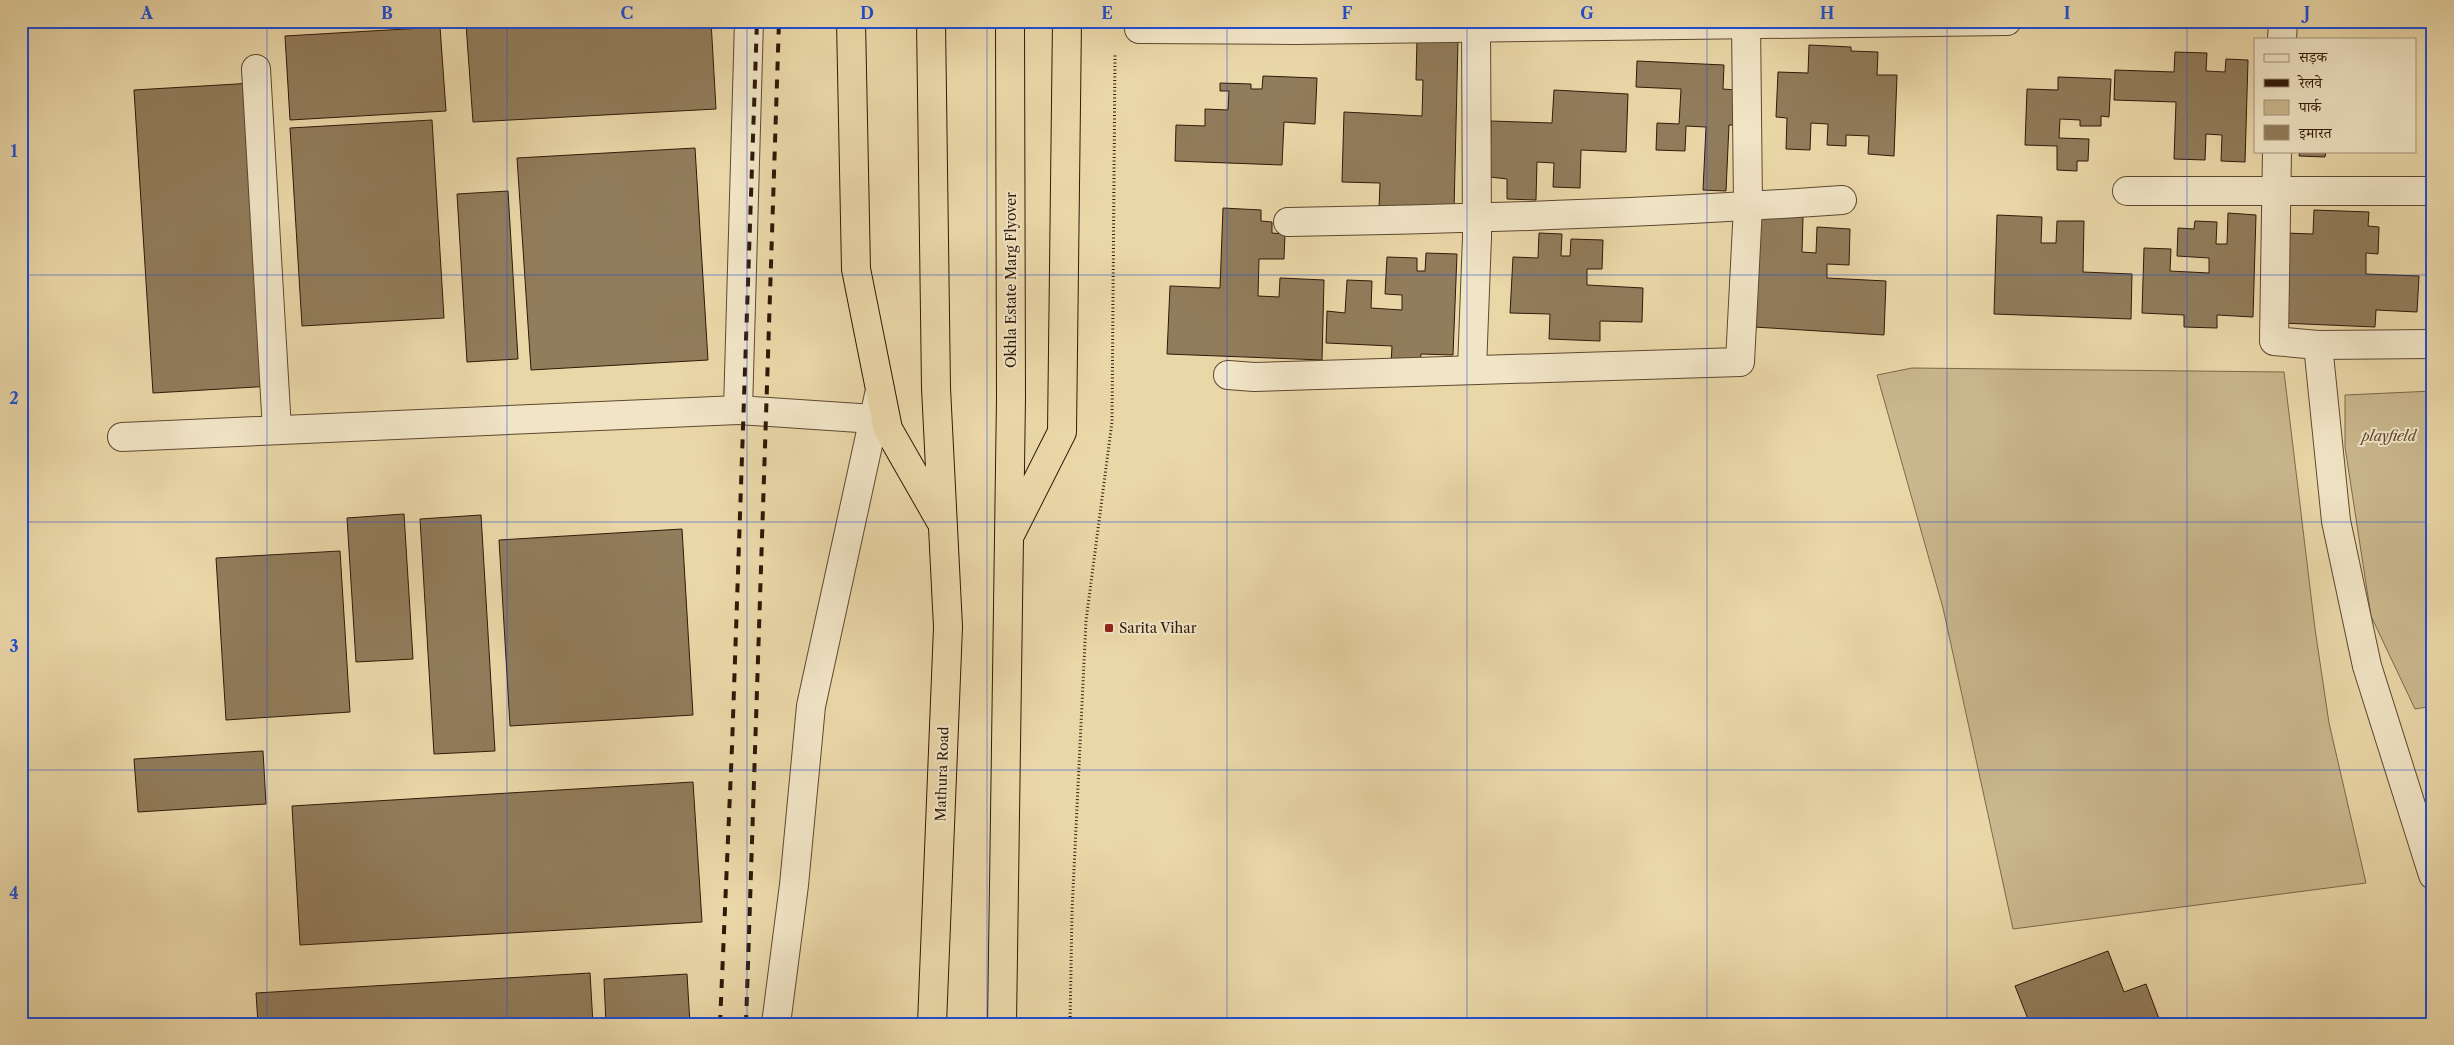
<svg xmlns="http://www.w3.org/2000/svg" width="2454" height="1045" font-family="'Libre Caslon Text','Noto Serif Devanagari',serif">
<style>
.green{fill:#cab78d;stroke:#7d684a}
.building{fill:#917c5b;stroke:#301908}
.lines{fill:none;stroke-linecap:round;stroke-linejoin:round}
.minor-casing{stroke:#5e4830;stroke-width:30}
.highway-casing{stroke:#301908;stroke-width:30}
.path{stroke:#301908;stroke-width:3;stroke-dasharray:1 2.5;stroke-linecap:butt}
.minor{stroke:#f1e5c6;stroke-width:28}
.highway{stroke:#ead7a8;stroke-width:28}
.rail{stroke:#301908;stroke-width:4;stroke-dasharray:9 9;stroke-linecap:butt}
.grid{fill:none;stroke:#1d4ed8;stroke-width:1;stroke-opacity:0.55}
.poi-dot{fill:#8f2418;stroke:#f1e5c6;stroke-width:2}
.labels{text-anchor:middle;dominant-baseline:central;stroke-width:4;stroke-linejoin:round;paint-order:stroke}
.street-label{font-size:14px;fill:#301908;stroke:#f1e5c6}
.park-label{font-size:14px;font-style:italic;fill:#5e4830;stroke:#f1e5c6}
.poi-label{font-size:14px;fill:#301908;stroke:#f1e5c6;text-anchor:start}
.neatline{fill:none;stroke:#1d4ed8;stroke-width:2}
.grid-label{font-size:16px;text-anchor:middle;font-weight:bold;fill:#1d4ed8}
</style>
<rect width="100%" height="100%" fill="#ead7a8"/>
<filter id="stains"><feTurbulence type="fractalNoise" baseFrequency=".004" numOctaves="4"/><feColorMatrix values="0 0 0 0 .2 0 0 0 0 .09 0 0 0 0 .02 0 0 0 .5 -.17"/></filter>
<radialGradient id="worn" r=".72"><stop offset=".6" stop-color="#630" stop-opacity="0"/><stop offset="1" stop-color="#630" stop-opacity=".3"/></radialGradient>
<g class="green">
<polygon points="1912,368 2284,372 2315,629 2329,723 2366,883 2013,929 1943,608 1877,375"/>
<polygon points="2433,391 2433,706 2415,709 2371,616 2345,447 2345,395"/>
</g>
<g class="building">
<polygon points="521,21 711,21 716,109 473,122 466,24"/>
<polygon points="440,27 446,111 290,120 285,36"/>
<polygon points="1417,38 1458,40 1454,211 1379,210 1380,183 1342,182 1344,112 1422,116 1423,80 1416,80"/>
<polygon points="1809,45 1851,47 1851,51 1878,52 1877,75 1897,75 1894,156 1868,154 1869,136 1846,135 1846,146 1827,145 1828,124 1811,123 1810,150 1786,149 1787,118 1776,117 1778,72 1808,73"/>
<polygon points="2175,52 2207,53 2206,71 2225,72 2226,59 2248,60 2245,162 2221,161 2222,135 2206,134 2205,160 2174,159 2176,102 2114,100 2115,70 2174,72"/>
<polygon points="1637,61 1724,65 1723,89 1736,90 1735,125 1729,125 1726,191 1703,190 1706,127 1686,126 1685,151 1656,150 1657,123 1679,124 1681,89 1636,87"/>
<polygon points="1263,76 1317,78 1315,124 1284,122 1282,165 1175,161 1176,125 1205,126 1205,109 1228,110 1229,91 1220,91 1220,83 1251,84 1251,89 1262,89"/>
<polygon points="2058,77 2111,79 2109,117 2101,116 2101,126 2080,126 2080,120 2060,119 2059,138 2089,139 2088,161 2077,161 2077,171 2057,170 2057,146 2025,145 2027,89 2058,90"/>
<polygon points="254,83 273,386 153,393 134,90"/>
<polygon points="1554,90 1628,94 1626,152 1581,150 1580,188 1553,187 1554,163 1537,162 1536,200 1507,199 1507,179 1490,177 1491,121 1552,123"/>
<polygon points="432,120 444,318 302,326 290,128"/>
<polygon points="695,148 708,360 531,370 517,158"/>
<polygon points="2300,151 2326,151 2325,157 2299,156"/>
<polygon points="508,191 518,359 467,362 457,194"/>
<polygon points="1223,208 1261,210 1261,221 1272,222 1272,233 1285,234 1284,259 1259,259 1258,296 1279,297 1280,278 1324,280 1322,360 1167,354 1170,286 1220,288"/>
<polygon points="2314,210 2369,212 2368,226 2379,227 2378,254 2366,253 2366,274 2419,276 2417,312 2376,310 2375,327 2281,323 2285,233 2313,234"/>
<polygon points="2228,213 2256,215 2253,317 2217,315 2217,328 2184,327 2184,315 2142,313 2144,248 2171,249 2170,271 2209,273 2209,258 2177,256 2178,228 2194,229 2195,221 2217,222 2216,244 2227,244"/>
<polygon points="1753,215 1803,217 1802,252 1816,253 1817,227 1850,229 1849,265 1827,264 1827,278 1886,281 1884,335 1754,327"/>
<polygon points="1997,215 2042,217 2041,243 2056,243 2057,221 2084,221 2083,272 2132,274 2131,319 1994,314"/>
<polygon points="1539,233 1562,234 1561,256 1570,256 1571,239 1603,240 1602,269 1587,269 1587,285 1643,288 1642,322 1600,321 1600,341 1549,339 1550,314 1510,313 1513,257 1538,258"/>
<polygon points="1426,253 1457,254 1453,355 1421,354 1420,365 1391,364 1392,346 1326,343 1327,311 1345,313 1347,280 1372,281 1371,308 1402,310 1402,295 1385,294 1387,257 1417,258 1417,271 1425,271"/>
<polygon points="404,514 413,659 356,662 347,518"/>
<polygon points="481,515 495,751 434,754 420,519"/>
<polygon points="682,529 693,715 510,726 499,540"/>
<polygon points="340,551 350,712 226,720 216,558"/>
<polygon points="263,751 266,804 138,812 134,759"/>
<polygon points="693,782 702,922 300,945 292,806"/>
<polygon points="2108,951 2124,992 2146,984 2161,1024 2030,1024 2015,986"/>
<polygon points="590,973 593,1024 258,1024 256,993"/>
<polygon points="687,974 690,1024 606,1024 604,979"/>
</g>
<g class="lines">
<defs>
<g id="minor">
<polyline points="749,21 738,410 874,419"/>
<polyline points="1139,29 1295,30 2007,21"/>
<polyline points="2282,39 2283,21"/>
<polyline points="256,69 277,430"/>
<polyline points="2277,151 2274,341 2318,345 2433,344"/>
<polyline points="2127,191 2433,191"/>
<path d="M1288,222C1473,219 1657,213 1842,200"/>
<polyline points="2318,345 2336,521 2367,666 2433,875"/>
<polyline points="1472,369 1477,237 1476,21"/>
<polyline points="1228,375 1254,377 1740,362 1748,206 1746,21"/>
<polyline points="122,437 738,410"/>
<polyline points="776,1024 794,885 811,706 880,390"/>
</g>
<g id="highway">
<polyline points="851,21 856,269 888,429 940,520"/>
<polyline points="931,21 936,388 948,627 932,1024"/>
<polyline points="1011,533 1062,432 1067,21"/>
<polyline points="1002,1024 1011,398 1010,21"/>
</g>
</defs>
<use href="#minor" class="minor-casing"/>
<use href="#highway" class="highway-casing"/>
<polyline class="path" points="1070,1024 1072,911 1086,621 1112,422 1115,54"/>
<use href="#minor" class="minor"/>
<use href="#highway" class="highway"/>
<g class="rail">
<polyline points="720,1024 732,747 757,21"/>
<polyline points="746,1024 779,21"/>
</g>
</g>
<path class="grid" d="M267,21V1024M507,21V1024M747,21V1024M987,21V1024M1227,21V1024M1467,21V1024M1707,21V1024M1947,21V1024M2187,21V1024M21,275H2433M21,522H2433M21,770H2433"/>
<rect class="poi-dot" x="1104" y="623" width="10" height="10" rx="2.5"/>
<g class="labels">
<g class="street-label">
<text transform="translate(1011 280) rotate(-90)">Okhla Estate Marg Flyover</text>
<text transform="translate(942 774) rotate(-88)">Mathura Road</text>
</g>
<g class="park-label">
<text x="2389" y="436">playfield</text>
</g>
<g class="poi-label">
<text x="1119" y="628">Sarita Vihar</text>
</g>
</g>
<rect width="2454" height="1045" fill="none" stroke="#ead7a8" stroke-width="55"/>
<rect x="2254" y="38" width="162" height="115" fill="#f1e5c6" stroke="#a4937a"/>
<rect x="2264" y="54" width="25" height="8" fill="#f1e5c6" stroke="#a4937a"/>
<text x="2299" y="62" font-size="15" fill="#301908">सड़क</text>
<rect x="2264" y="79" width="25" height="8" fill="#301908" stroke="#a4937a"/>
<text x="2299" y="88" font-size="15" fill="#301908">रेलवे</text>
<rect x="2264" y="100" width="25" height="15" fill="#cab78d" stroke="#a4937a"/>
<text x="2299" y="112" font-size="15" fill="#301908">पार्क</text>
<rect x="2264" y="125" width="25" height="15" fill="#917c5b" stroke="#a4937a"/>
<text x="2299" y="138" font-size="15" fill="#301908">इमारत</text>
<rect x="28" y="28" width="2398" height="990" class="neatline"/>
<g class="grid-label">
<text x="147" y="19">A</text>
<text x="387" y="19">B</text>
<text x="627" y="19">C</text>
<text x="867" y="19">D</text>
<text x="1107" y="19">E</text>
<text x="1347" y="19">F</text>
<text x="1587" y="19">G</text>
<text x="1827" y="19">H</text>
<text x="2067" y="19">I</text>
<text x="2307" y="19">J</text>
<text x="14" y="157">1</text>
<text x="14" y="404">2</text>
<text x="14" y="652">3</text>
<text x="14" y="899">4</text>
</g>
<rect width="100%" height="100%" filter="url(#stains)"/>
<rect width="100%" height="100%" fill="url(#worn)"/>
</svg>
